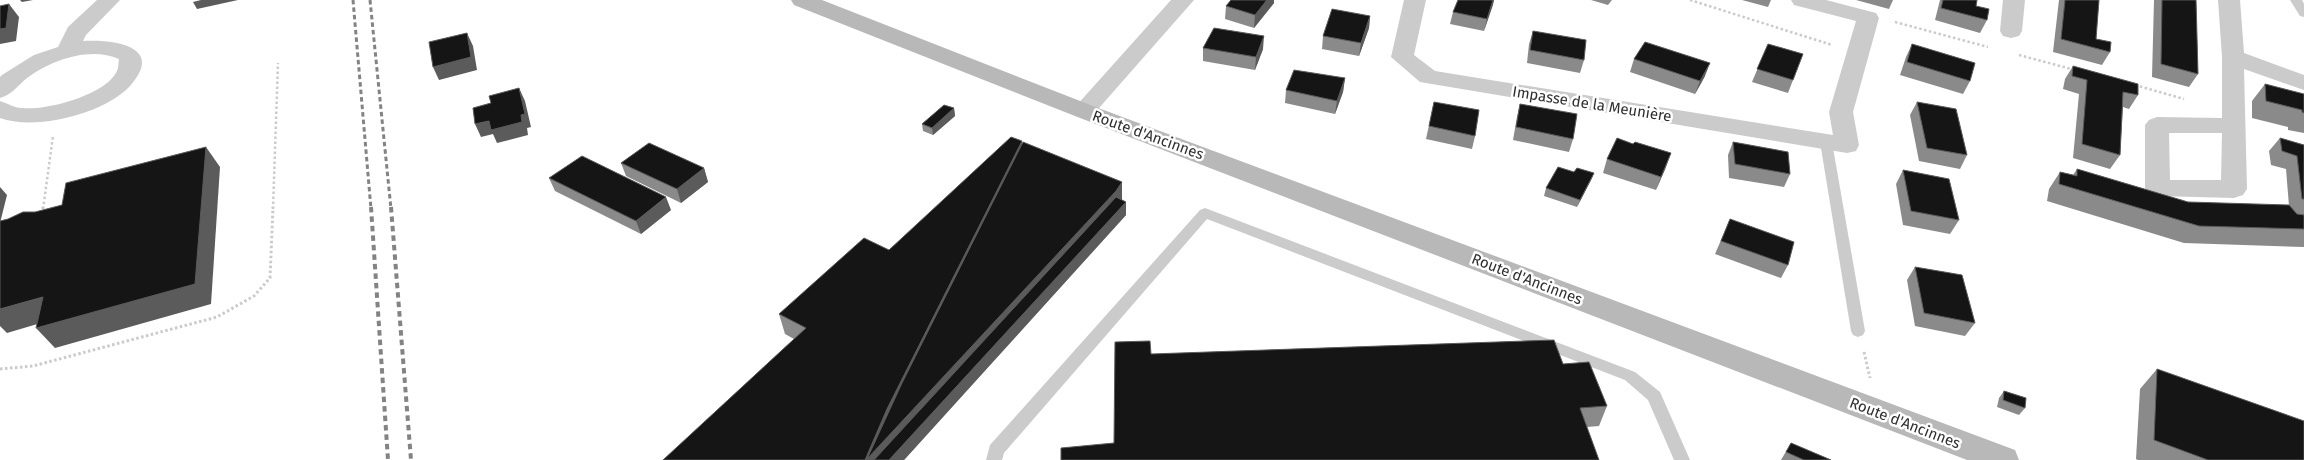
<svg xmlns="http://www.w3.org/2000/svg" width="2304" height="460" font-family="'Fira Sans',sans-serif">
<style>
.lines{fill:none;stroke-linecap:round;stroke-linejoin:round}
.path-far1{stroke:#cbcbcb;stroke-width:2.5;stroke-dasharray:2.5 2.5;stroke-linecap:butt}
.path{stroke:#cbcbcb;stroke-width:3;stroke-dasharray:2.5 2.5;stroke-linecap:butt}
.service{fill:#cbcbcb;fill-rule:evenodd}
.minor{fill:#cbcbcb;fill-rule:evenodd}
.secondary{fill:#b8b8b8;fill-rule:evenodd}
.rail-far1{stroke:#838383;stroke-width:3;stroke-dasharray:4.5 3;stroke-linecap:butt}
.rail{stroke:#838383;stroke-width:4;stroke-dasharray:5.5 4;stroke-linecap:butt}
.wall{fill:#8a8a8a}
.shaded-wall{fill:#5b5b5b}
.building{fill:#151515;stroke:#5b5b5b}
.labels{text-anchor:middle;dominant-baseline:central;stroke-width:5;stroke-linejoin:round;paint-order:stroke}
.street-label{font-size:15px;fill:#2e2e2e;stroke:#fff}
</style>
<rect width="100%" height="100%" fill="#fff"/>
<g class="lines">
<g class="path-far1">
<polyline points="1690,0 1832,45"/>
<polyline points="1895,22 1988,47"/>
<polyline points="2019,55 2075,70"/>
<polyline points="2135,85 2184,99"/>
<polyline points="43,209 53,136"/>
<polyline points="273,209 278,63"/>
</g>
<g class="path">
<polyline points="42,214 43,207"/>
<polyline points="1864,352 1870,378"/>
<polyline points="0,369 33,366 217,317 254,296 270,278 273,207"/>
</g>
<g class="service">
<polygon points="2290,0 2302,0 2304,4 2304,17 2300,16"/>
<polygon points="1826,138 1832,142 1865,331 1863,335 1858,337 1853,335 1851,331 1820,142"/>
<polygon points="1205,208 1635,372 1660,392 1690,460 1674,460 1648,400 1625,380 1207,219 1004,453 1002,460 986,460 990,445 1200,210"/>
</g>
<g class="minor">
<path d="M97,0H120L86,35L83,41C113,39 166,46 130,86C104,114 35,131 0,118V101C7,103 14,108 22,108C46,111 106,95 117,71C119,67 118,63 119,59C90,46 51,60 27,78C18,85 12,95 0,98V77L2,75L34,55L58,47L68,27Z"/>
<polygon points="1171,0 1194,0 1092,116 1084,118 1076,116 1072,111 1076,106"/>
<polygon points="1404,0 1426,0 1414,55 1435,71 1833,135 1829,112 1856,21 1794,5 1791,0 1826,0 1876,13 1879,18 1853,112 1859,145 1856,151 1847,153 1420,82 1391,57"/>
<polygon points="2003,0 2025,0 2022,31 2019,36 2011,38 2003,36 2000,31"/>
<path d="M2218,0H2240L2244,53L2304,75V90L2244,69L2247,189L2243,195L2234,198L2158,196L2149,194L2145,188V125L2149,120L2157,117L2222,118V57ZM2169,133H2222L2221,180H2170Z"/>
</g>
<polygon class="secondary" points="791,0 822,0 1093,106 2015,450 2019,460 1967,460 1075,116 794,5"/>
<g class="rail-far1">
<polyline points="353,0 371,209"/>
<polyline points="370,0 391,209"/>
</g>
<g class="rail">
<polyline points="371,207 388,460"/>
<polyline points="391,207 411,460"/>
</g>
</g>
<g class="wall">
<polygon points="1458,0 1494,0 1484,31 1450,24 1453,12"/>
<polygon points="1591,0 1612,0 1608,5"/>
<polygon points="1742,0 1771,0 1768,7"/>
<polygon points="1856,0 1893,0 1889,9"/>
<polygon points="1940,0 1977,0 1976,6 1987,20 1980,33 1935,20"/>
<polygon points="2059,0 2099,0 2096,39 2110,52 2102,65 2053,52"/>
<polygon points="2153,0 2196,0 2198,74 2189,87 2152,77 2154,0"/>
<polygon points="1274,3 1254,28 1225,19 1226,6"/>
<polygon points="1370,16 1369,28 1359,56 1322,49 1323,36"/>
<polygon points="1533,31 1584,60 1580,73 1527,63 1529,44"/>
<polygon points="1768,44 1793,80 1788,93 1752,82"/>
<polygon points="1912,44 1970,81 1963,94 1900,75 1906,57"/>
<polygon points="1203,48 1263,49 1255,70 1203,61"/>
<polygon points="1634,59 1705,76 1695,94 1630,72"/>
<polygon points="2073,66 2138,95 2129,109 2123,107 2120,155 2110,169 2073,158 2079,94 2063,89 2065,79"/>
<polygon points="1345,78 1343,92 1335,114 1285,103 1286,90"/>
<polygon points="2265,84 2304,94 2304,133 2288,130 2288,127 2252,118 2252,101"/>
<polygon points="1434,102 1475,136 1472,149 1426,139"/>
<polygon points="1917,102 1967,155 1960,169 1919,161 1910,115"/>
<polygon points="1520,104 1573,139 1569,152 1513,140 1517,117"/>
<polygon points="954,108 955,116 933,135 923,131 922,124"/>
<polygon points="2280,138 2304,145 2304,247 2184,243 2047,201 2049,189 2060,172 2073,175 2077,169 2188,202 2289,206 2286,169 2271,165 2269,151"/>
<polygon points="1022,141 1022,145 1122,182 1122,200 1126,215 904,460 663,460 794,339 785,334 779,314 889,250"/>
<polygon points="1733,142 1790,174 1784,187 1729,178 1728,155"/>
<polygon points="1607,159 1666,167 1656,190 1603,173"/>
<polygon points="621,163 704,168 708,182 681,203 626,176"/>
<polygon points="1903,170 1959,220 1950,234 1903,225 1896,184"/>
<polygon points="1574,172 1594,173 1591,180 1577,207 1544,196 1546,188"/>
<polygon points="549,178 671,210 641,234 555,191"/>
<polygon points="1730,219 1788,265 1781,278 1715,254"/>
<polygon points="1915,267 1975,323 1965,336 1915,326 1907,280"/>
<polygon points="1151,354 1563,364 1607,406 1599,426 1587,427 1114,443"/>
<polygon points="2157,369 2304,460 2138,460 2136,459 2140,389"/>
<polygon points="2004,391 2025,408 2019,415 1997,407 1999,398"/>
<polygon points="1791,443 1831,460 1781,460"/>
</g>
<g class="shaded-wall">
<polygon points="20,0 33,0 22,2"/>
<polygon points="201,0 238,0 197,9 193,2"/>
<polygon points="1267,0 1274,0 1274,3 1254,28 1255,15"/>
<polygon points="1493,0 1494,0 1493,5 1484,31 1487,19"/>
<polygon points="9,4 19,17 16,41 0,44 0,29"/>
<polygon points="1370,16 1369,28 1359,56 1361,43"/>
<polygon points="467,33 473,46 477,70 439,80 433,67"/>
<polygon points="1264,36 1263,49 1255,70 1256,57"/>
<polygon points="1710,63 1705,76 1695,94 1700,81"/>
<polygon points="1345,78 1343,92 1335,114 1337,101"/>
<polygon points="519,88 525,101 531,127 527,128 528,135 497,143 493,134 481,137 475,124 489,121 521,115"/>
<polygon points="954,108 955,116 933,135 932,128"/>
<polygon points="1022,141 1023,161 1122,182 1122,202 888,460 865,460 887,409"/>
<polygon points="206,147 220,167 211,304 55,348 36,328"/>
<polygon points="1671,153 1666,167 1656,190 1661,177"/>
<polygon points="704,168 708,182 681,203 677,189"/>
<polygon points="1594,173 1591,180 1577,207 1580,200"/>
<polygon points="0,187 7,195 0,223"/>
<polygon points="666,197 671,210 641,234 636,221"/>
<polygon points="1126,202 1126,215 904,460 889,460"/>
<polygon points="43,297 61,317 7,333 0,326 0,309"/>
</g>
<g class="building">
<polygon points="1231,0 1267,0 1255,15 1226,6"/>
<polygon points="1458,0 1493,0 1487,19 1453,12"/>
<polygon points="1943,0 1977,0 1976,6 1989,9 1987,20 1941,8"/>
<polygon points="2065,0 2099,0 2096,39 2111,42 2110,52 2061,39"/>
<polygon points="2162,0 2196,0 2198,74 2161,64"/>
<polygon points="9,4 6,28 0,29 0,6"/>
<polygon points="1332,9 1370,16 1361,43 1323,36"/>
<polygon points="1214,28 1264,36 1256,57 1203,48"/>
<polygon points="1533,31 1586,40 1584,60 1530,50"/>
<polygon points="467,33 471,57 433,67 429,42"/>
<polygon points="1645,42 1710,63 1700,81 1634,59"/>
<polygon points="1768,44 1803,54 1793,80 1757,69"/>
<polygon points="1912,44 1975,63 1970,81 1907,62"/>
<polygon points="2073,66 2138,84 2138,95 2123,92 2120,155 2082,144 2087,80 2072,76"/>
<polygon points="1294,70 1345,78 1337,101 1286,90"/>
<polygon points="2265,84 2304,94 2304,113 2302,112 2302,110 2266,101"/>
<polygon points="519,88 525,114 521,115 522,122 491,130 489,121 475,124 473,108 491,103 489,96"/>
<polygon points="1434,102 1479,110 1475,136 1429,126"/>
<polygon points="1917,102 1956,109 1967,155 1927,148"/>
<polygon points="1520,104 1577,114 1573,139 1516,127"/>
<polygon points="944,105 954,108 932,128 922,124"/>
<polygon points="1011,137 1022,141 887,409 865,460 663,460 806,328 779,314 864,238 889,250"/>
<polygon points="1617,138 1633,144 1635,142 1671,153 1661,177 1607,159"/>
<polygon points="2280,138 2304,145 2304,199 2302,199 2297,156 2282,151"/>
<polygon points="1023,142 1122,182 1116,191 867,459 902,383"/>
<polygon points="1733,142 1788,152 1790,174 1735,164"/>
<polygon points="649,143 704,168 677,189 621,163"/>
<polygon points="206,147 195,284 36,328 43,297 0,309 0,221 8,219 23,212 35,212 62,205 66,183"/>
<polygon points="582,156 666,197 636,221 549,178"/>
<polygon points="1558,167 1574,172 1577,168 1594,173 1580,200 1546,188"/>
<polygon points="2077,169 2188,202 2289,205 2297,214 2304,215 2304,229 2199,226 2059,184 2060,172 2077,176"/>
<polygon points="1903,170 1949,179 1959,220 1911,211"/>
<polygon points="1116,197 1126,202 889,460 874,460"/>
<polygon points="1730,219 1794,242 1788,265 1721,241"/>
<polygon points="1915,267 1962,275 1975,323 1924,313"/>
<polygon points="1554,340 1563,364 1589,362 1607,406 1580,408 1599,460 1061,460 1061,448 1114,443 1115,342 1150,341 1151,354"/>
<polygon points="2157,369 2304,421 2304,460 2208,460 2154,440"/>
<polygon points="2004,391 2026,398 2025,408 2003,400"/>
<polygon points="1791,443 1831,460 1804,460 1786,452"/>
</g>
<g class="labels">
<g class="street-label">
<text transform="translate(1592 104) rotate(9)">Impasse de la Meunière</text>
<text transform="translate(1148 135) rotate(20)">Route d'Ancinnes</text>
<text transform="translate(1527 279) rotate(21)">Route d'Ancinnes</text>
<text transform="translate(1905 423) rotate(21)">Route d'Ancinnes</text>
</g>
</g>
</svg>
